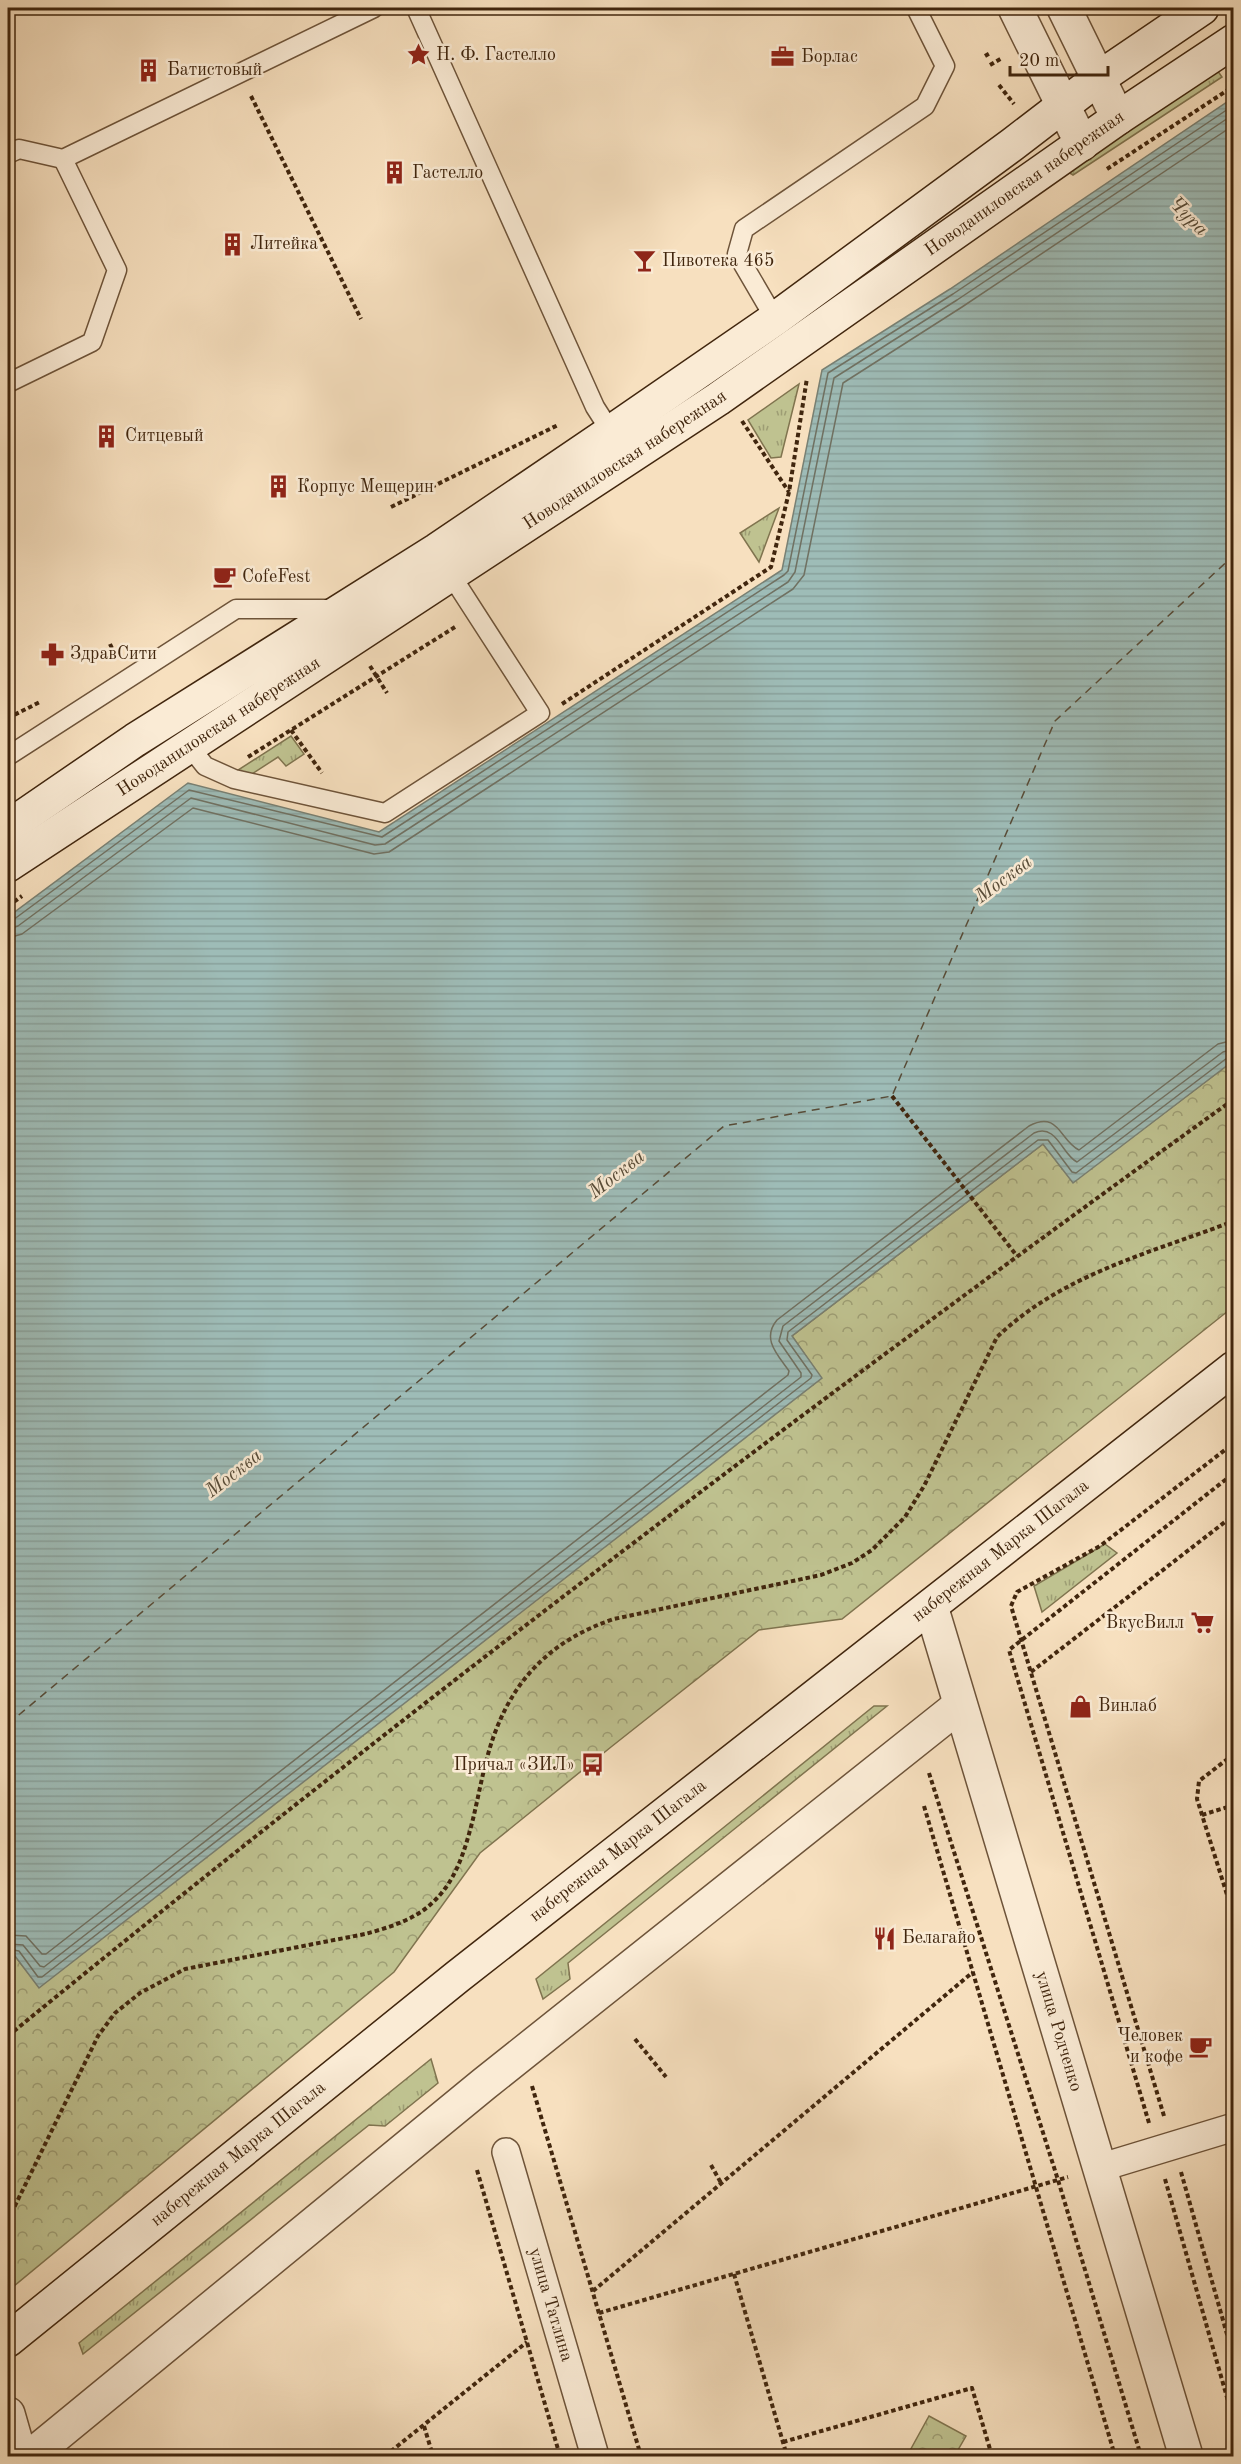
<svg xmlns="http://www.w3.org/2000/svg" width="1241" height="2464" font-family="'Old Standard TT',serif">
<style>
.grass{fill:url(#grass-tufts);stroke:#80744f;stroke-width:1.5}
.forest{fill:url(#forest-crowns);stroke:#80744f;stroke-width:1.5}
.water{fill:url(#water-rules);stroke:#798073;stroke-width:1.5}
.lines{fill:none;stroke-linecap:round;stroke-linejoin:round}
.shore{stroke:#707162;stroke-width:1.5}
.ferry{stroke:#584c38;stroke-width:1.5;stroke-dasharray:8 6;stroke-linecap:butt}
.service-casing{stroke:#6e543a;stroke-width:21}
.pedestrian-casing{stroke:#6e543a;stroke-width:30}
.minor-casing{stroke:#6e543a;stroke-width:36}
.tertiary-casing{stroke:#6e543a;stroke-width:36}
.secondary-casing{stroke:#41260e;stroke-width:36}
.path{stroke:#41260e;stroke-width:4;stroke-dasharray:4.5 3;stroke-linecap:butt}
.service{stroke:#faebd5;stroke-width:18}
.pedestrian{stroke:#faebd5;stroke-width:27}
.minor{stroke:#faebd5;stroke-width:33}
.tertiary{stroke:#faebd5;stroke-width:33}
.secondary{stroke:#faebd5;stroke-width:33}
.labels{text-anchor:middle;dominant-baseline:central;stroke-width:5;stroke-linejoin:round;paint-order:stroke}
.poi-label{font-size:18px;fill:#41260e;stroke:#faebd5;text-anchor:start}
.street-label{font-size:18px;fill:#41260e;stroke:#faebd5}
.water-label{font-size:20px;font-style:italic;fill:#584c38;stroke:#faebd5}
</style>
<defs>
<pattern id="grass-tufts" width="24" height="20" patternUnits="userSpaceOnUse" patternTransform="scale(1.5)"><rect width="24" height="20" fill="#bfc290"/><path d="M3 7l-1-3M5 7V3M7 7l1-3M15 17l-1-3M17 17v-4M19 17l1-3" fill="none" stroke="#9d9d74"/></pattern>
<pattern id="forest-crowns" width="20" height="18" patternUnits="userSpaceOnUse" patternTransform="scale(1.5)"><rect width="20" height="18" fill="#bfc290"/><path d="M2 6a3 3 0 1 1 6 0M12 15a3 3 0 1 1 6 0" fill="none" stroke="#9d9d74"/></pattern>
<pattern id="water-rules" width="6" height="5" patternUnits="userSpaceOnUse" patternTransform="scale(1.5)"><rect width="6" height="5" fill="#9ebcb7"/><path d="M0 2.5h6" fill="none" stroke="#89a19c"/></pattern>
</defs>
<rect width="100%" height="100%" fill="#f7e0bf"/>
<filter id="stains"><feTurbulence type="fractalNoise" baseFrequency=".00333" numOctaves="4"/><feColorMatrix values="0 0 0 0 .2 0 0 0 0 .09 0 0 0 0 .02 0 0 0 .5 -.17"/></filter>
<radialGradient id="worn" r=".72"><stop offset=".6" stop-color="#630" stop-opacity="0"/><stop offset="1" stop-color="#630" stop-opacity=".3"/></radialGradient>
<g class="grass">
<polygon points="1217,70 1222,77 1073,175 1068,172"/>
<polygon points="799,384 781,457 771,458 748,420"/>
<polygon points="779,508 759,562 740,533"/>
<polygon points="291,736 304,754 286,766 278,757 249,776 235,772"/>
<polygon points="1105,1544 1117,1553 1042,1612 1034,1586"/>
<polygon points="874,1706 887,1706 568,1963 570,1979 543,1999 536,1979"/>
<polygon points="431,2059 438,2083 385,2126 369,2125 83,2354 79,2343"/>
</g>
<g class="forest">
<polygon points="1233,1061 1233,1307 842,1619 759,1630 611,1747 480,1853 394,1972 8,2291 8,1961 15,1956 39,1987 821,1378 792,1336 1043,1144 1073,1182"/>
<polygon points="929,2416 966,2436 958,2450 969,2456 907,2456"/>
</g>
<polygon class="water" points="1233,98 1233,1061 1073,1183 1043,1144 792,1336 822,1378 39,1988 15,1956 8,1961 8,917 188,783 379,832 782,570 822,370 950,289"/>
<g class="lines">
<g class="shore">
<polyline points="8,921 13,920 189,790 382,837 784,575 788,571 828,373 953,294 1234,105"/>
<polyline points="8,929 18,926 191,798 375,845 385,844 788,582 795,572 834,378 957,300 1234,114"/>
<polyline points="8,938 22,934 193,808 374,854 389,852 793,589 804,575 843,383 962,307 1234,125"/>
<path d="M8,1935L26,1936L42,1954H46L788,1375L789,1371C778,1355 761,1339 777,1320L1029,1126C1059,1110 1060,1141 1079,1150L1218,1044L1234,1040"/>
<path d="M8,1944L23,1945L40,1966L44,1967L801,1377V1373L779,1341L783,1326L1034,1133C1057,1123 1062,1155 1077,1162L1223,1052L1234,1049"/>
<polyline points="8,1954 13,1950 19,1951 38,1977 42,1977 811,1378 812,1375 787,1340 788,1332 1038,1140 1048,1140 1072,1172 1076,1173 1227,1058 1234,1057"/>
</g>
<polyline class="ferry" points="8,1724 724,1126 892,1096 1055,721 1234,555"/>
<defs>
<g id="service">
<polyline points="416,8 595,407 611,432"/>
<polyline points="8,154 19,149 63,159 374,8"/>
<polyline points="775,319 737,254 744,229 925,106 945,66 916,8"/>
<polyline points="8,383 92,342 117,270 63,159"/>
<polyline points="190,747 205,766 234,779 385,813 540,713 451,575"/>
<polyline points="8,756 236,609 336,609"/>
</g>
<g id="pedestrian">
<path id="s1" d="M506,2152L595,2456"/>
<polyline points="1099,2168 1234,2127"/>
</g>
<g id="minor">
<path id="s2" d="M931,1606L1186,2456"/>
<polyline points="8,2414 20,2456"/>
<polyline points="31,2456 484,2084 960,1705"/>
</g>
<g id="tertiary">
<polyline points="1015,8 1082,144"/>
<polyline points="1064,8 1118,118"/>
</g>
<g id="secondary">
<polyline points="8,827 135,740 437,550 611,432 775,319 1013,144 1099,78 1202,8"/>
<path id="s3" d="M8,865L718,399L1118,118L1234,41"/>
<path id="s4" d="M8,2340L457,1977L1234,1368"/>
</g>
</defs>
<use href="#service" class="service-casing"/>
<use href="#pedestrian" class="pedestrian-casing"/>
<use href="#minor" class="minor-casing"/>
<use href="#tertiary" class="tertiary-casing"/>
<use href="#secondary" class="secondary-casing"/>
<g class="path">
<polyline points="985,56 990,53"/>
<polyline points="990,65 1002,58"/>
<polyline points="999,85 1014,104"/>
<polyline points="251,96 361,319"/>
<polyline points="1107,169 1234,86"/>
<polyline points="742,421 789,492"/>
<polyline points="391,507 558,425"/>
<polyline points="110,644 116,657"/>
<polyline points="370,666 387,693"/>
<polyline points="562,704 771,567 789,492 807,378"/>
<polyline points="8,718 40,702"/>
<polyline points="291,730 322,773"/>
<polyline points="248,757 455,627"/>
<polyline points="8,906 22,896"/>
<polyline points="892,1096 1017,1256"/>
<polyline points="1031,1672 1234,1515"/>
<polyline points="1234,1754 1199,1781 1197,1799 1234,1917"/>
<polyline points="929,1773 1058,2180 1141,2456"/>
<polyline points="924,1806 1115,2456"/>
<polyline points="1202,1815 1234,1805"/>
<path d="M8,2036C406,1710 816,1400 1234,1099"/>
<polyline points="635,2039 666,2077"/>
<polyline points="532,2086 641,2456"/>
<polyline points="1164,2116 1011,1606 1017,1592 1100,1546 1234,1443"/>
<polyline points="1149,2123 1009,1650 1234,1473"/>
<polyline points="711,2165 721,2183"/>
<polyline points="477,2170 560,2456"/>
<polyline points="1181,2172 1234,2359"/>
<polyline points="1165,2179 1234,2422"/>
<path d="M8,2220L98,2036L115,2013L140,1993L185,1969L365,1934C387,1928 414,1920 431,1904C456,1882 465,1850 473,1819C480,1790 485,1758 496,1730C518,1673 557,1638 614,1619L821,1575L852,1563L872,1550L905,1517L924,1486L997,1337C1063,1274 1150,1253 1234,1221"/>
<polyline points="734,2274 787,2456"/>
<polyline points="593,2291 973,1972"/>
<polyline points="599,2313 1068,2177"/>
<polyline points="424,2426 433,2456"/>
<polyline points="783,2442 972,2388 992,2456"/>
<polyline points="385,2456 527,2342"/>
</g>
<use href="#service" class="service"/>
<use href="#pedestrian" class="pedestrian"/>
<use href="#minor" class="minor"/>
<use href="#tertiary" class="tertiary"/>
<use href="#secondary" class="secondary"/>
</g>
<defs>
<symbol id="sight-bare" viewBox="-9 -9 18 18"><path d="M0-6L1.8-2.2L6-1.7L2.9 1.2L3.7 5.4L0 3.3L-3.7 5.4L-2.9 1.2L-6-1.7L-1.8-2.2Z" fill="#8f2418" stroke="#faebd5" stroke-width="2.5" paint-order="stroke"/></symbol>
<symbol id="office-bare" viewBox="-9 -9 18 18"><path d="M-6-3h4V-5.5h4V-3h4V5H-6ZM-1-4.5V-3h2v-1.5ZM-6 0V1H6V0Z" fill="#8f2418" stroke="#faebd5" stroke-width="2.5" paint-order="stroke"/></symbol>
<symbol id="building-bare" viewBox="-9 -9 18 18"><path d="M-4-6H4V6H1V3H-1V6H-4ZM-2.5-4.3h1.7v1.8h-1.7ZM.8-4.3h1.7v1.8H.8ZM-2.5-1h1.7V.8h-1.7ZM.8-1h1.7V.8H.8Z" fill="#8f2418" stroke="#faebd5" stroke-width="2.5" paint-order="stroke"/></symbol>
<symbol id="bar-bare" viewBox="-9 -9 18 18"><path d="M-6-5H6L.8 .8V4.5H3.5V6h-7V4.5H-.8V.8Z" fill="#8f2418" stroke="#faebd5" stroke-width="2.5" paint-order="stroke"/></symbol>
<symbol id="cafe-bare" viewBox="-9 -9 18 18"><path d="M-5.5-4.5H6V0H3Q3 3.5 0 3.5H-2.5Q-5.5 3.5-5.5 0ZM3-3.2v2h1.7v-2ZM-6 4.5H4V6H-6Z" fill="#8f2418" stroke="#faebd5" stroke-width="2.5" paint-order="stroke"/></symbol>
<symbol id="pharmacy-bare" viewBox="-9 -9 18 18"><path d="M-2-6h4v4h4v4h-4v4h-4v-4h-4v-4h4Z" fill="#8f2418" stroke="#faebd5" stroke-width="2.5" paint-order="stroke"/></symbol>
<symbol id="supermarket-bare" viewBox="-9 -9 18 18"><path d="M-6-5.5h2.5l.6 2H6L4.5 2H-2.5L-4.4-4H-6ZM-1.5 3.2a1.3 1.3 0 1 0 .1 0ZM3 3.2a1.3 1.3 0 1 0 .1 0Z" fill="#8f2418" stroke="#faebd5" stroke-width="2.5" paint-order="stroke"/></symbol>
<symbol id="shop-bare" viewBox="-9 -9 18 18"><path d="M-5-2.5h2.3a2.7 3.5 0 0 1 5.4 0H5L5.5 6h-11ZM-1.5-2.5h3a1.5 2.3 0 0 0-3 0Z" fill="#8f2418" stroke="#faebd5" stroke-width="2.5" paint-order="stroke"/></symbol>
<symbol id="bus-bare" viewBox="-9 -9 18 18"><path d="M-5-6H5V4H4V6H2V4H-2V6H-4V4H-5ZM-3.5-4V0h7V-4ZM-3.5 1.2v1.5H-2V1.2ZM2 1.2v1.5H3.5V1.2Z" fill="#8f2418" stroke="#faebd5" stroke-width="2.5" paint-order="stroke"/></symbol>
<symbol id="restaurant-bare" viewBox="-9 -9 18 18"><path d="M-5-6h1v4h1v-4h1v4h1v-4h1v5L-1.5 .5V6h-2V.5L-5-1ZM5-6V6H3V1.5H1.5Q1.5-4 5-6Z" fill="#8f2418" stroke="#faebd5" stroke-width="2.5" paint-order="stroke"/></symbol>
</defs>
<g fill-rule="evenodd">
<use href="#sight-bare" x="402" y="38" width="33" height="33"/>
<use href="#office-bare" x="766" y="40" width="33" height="33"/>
<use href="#building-bare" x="132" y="54" width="33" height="33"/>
<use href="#building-bare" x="378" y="156" width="33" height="33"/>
<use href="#building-bare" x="216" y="228" width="33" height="33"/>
<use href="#bar-bare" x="628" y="244" width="33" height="33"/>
<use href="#building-bare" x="90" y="420" width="33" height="33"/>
<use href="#building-bare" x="262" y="470" width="33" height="33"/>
<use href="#cafe-bare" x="208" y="560" width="33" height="33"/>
<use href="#pharmacy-bare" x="36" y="638" width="33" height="33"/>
<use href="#supermarket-bare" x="1186" y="1606" width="33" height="33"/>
<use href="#shop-bare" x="1064" y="1690" width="33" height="33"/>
<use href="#bus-bare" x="576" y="1748" width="33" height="33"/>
<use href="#restaurant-bare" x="868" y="1922" width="33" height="33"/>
<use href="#cafe-bare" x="1184" y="2030" width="33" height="33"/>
</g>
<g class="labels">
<g class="poi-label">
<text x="436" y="55">Н. Ф. Гастелло</text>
<text x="801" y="57">Борлас</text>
<text x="167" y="70">Батистовый</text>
<text x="412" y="173">Гастелло</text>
<text x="250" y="244">Литейка</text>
<text x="662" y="261">Пивотека 465</text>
<text x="125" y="436">Ситцевый</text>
<text x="297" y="487">Корпус Мещерин</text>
<text x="242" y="577">CofeFest</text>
<text x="70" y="654">ЗдравСити</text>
<text x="1184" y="1623" text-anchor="end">ВкусВилл</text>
<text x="1098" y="1706">Винлаб</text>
<text x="575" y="1765" text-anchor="end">Причал «ЗИЛ»</text>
<text x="902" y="1938">Белагайо</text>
<text x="1183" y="2036" text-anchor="end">Человек<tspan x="1183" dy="21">и кофе</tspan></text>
</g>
<g class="street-label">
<text stroke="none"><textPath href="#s3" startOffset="1224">Новоданиловская набережная</textPath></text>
<text stroke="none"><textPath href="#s3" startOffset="738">Новоданиловская набережная</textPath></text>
<text stroke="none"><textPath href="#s3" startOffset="252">Новоданиловская набережная</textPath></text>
<text stroke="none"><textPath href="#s4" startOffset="1268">набережная Марка Шагала</textPath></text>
<text stroke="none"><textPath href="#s4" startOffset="782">набережная Марка Шагала</textPath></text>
<text stroke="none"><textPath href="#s2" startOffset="444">улица Родченко</textPath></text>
<text stroke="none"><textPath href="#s4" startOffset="296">набережная Марка Шагала</textPath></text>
<text stroke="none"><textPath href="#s1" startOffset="159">улица Татлина</textPath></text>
</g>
<g class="water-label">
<text transform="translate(1188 217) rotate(46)">Чура</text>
<text transform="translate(1004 880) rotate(-37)">Москва</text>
<text transform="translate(617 1175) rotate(-38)">Москва</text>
<text transform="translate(234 1474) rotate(-38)">Москва</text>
</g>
</g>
<rect width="1241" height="2464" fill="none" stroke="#f7e0bf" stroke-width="30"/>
<rect x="9" y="9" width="1223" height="2446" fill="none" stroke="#41260e" stroke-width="3"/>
<rect x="15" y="15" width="1211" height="2434" fill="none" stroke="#41260e" stroke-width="1.5"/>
<path d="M1010 66v9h98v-9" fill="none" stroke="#41260e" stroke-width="3"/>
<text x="1019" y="66" font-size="18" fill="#41260e" stroke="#faebd5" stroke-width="4.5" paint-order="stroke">20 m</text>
<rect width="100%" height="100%" filter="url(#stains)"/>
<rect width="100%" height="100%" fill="url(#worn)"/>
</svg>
